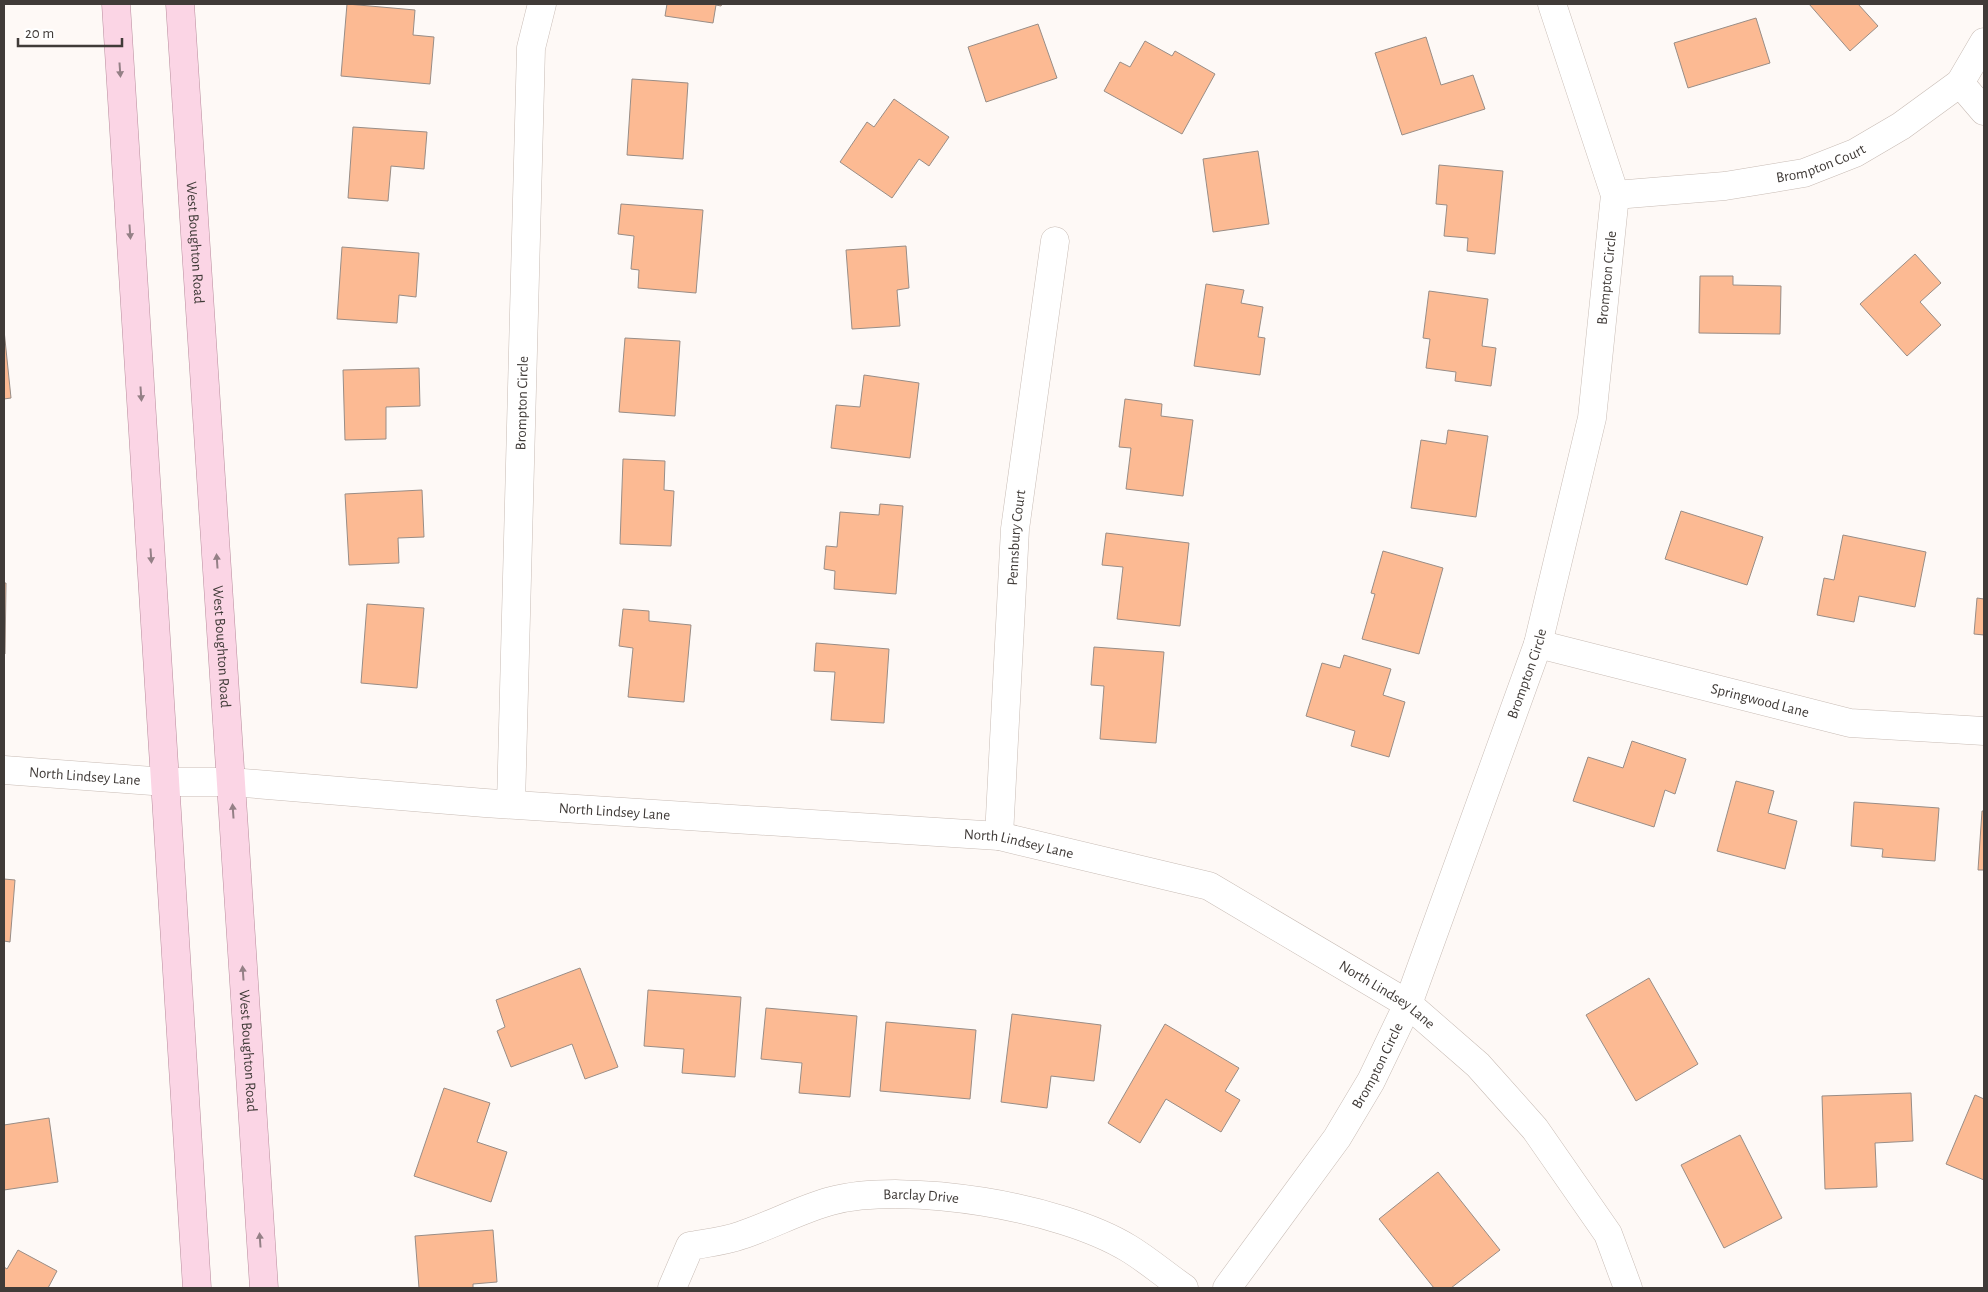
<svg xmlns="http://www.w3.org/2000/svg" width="1988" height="1292" font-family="'Alegreya Sans',sans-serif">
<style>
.building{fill:#fcba93;stroke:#998d86}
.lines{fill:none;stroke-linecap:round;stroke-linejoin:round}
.minor-casing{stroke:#c8bcb5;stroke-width:29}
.major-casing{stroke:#b88d9d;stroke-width:29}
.minor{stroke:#fff;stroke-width:28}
.major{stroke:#fbd5e5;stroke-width:28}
.oneway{fill:#948086}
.labels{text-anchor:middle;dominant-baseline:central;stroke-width:5;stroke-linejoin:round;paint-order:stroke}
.street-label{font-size:15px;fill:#403b38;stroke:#fff}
</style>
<rect width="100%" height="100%" fill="#fef9f6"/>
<g class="building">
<polygon points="347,4 415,10 413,35 434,37 430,84 341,76"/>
<polygon points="667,4 722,4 721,6 716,5 713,23 665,16"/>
<polygon points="1809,4 1858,4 1878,26 1850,51"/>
<polygon points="1756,18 1770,63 1688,88 1674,43"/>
<polygon points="1038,24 1057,78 986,102 968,47"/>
<polygon points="1426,37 1441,85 1473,75 1485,109 1402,135 1375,53"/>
<polygon points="1145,41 1172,56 1175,51 1215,74 1182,134 1104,91 1120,62 1130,67"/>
<polygon points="632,79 688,83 683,159 627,155"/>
<polygon points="894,99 949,137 929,166 919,159 892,198 840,162 867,122 874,127"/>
<polygon points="353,127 427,132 424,169 391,166 388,201 348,198"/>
<polygon points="1258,151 1269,224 1213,232 1203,159"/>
<polygon points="1439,165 1503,171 1495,254 1467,251 1468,238 1444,236 1447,205 1436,204"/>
<polygon points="621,204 703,210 696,293 638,288 639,270 631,269 634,236 618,234"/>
<polygon points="906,246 909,288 897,290 900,326 852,329 846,250"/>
<polygon points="342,247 419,253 416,297 399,295 397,323 337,319"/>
<polygon points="1915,254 1941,283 1920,302 1941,325 1907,356 1860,304"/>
<polygon points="1700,276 1733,276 1733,285 1781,286 1780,334 1699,333"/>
<polygon points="1206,284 1244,290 1241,303 1263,307 1258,337 1265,338 1260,375 1194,366"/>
<polygon points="1429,291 1488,299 1482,346 1496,348 1491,386 1455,381 1456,372 1426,368 1430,339 1423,338"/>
<polygon points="4,330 11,398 4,399"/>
<polygon points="625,338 680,341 675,416 619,412"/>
<polygon points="419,368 420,406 386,407 386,439 345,440 343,370"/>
<polygon points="864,375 919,383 910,458 831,448 836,405 860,407"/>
<polygon points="1125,399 1162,404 1161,416 1193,420 1183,496 1126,489 1131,448 1119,447"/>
<polygon points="1448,430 1488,436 1476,517 1411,508 1421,440 1446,444"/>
<polygon points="623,459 665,461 664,490 674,491 671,546 620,544"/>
<polygon points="422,490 424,537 398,538 399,563 349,565 345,494"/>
<polygon points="880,504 903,506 896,594 834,589 835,571 824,569 826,546 837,547 840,512 879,515"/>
<polygon points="1681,511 1763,537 1747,585 1665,559"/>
<polygon points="1106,533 1189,543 1180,626 1117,619 1123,567 1102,565"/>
<polygon points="1843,535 1926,552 1915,607 1859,596 1854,622 1817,615 1824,578 1834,580"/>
<polygon points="1383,551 1443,568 1419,654 1362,639 1375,594 1371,593"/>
<polygon points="4,583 6,583 5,654 4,654"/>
<polygon points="1977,598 1984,599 1984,635 1974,634"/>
<polygon points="367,604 424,608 417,688 361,683"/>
<polygon points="623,609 649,611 649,621 691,625 684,702 628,697 633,648 619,646"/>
<polygon points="816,643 889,649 884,723 831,720 835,672 814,671"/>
<polygon points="1094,647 1164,652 1156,743 1100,739 1104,686 1091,685"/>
<polygon points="1344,655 1391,669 1383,695 1405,702 1389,757 1351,746 1355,731 1306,716 1322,663 1340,668"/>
<polygon points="1632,741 1686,759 1675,794 1665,790 1654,827 1573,801 1588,757 1623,768"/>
<polygon points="1736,781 1774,791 1768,813 1797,821 1785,869 1717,851"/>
<polygon points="1854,802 1939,808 1935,861 1882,857 1883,849 1851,846"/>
<polygon points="1982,811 1984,811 1984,870 1978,870"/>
<polygon points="4,879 15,880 10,942 4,941"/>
<polygon points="580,968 618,1067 585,1079 572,1044 511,1067 497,1031 505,1027 496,1000"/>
<polygon points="1649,978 1698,1064 1636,1101 1586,1015"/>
<polygon points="648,990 741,997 735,1077 682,1073 684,1049 644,1046"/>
<polygon points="766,1008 857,1016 850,1097 799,1093 802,1063 761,1059"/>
<polygon points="1012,1014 1101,1025 1094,1081 1051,1076 1047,1108 1001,1102"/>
<polygon points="886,1022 976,1030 970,1099 880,1091"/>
<polygon points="1165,1024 1239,1068 1225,1091 1240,1100 1221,1132 1166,1099 1140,1143 1108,1123"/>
<polygon points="444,1088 490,1103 477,1142 507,1152 491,1202 414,1176"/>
<polygon points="1911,1093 1913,1141 1875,1143 1877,1187 1825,1189 1822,1096"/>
<polygon points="1975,1095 1984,1099 1984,1180 1946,1164"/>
<polygon points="49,1118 58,1182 4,1190 4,1125"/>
<polygon points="1740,1135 1782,1218 1724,1248 1681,1165"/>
<polygon points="1438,1172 1500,1250 1451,1288 1434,1288 1379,1219"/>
<polygon points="493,1230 497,1282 473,1284 473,1288 419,1288 415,1236"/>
<polygon points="18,1250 57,1271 48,1288 4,1288 4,1267 7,1269"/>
</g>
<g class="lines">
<defs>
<g id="minor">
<polyline points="1960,83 1984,111"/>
<path id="s1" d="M1615,195L1725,186L1804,173L1855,153L1901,126L1960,83L1984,42"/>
<path id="s2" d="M1538,644L1850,723L1984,731"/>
<path id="s3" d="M4,770L166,782H231L485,803L999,836L1209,886L1408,1004L1478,1065L1535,1129L1608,1234L1628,1288"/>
<path id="s4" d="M511,804L531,48L542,4"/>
<path id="s5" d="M999,836L1015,529L1055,241"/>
<path id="s6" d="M672,1288L690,1246C707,1243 726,1241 742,1235C772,1225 801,1209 831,1201C907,1181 1061,1207 1128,1248C1148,1260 1165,1275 1184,1288"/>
<path id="s7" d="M1227,1288L1337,1138L1371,1081L1408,1004L1538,644L1592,418L1615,195L1552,4"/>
</g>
<g id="major">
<polyline points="116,4 197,1288"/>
<path id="s8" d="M180,4L264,1288"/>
</g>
</defs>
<use href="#minor" class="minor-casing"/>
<use href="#major" class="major-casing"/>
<use href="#minor" class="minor"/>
<use href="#major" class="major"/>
</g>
<defs><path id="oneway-solid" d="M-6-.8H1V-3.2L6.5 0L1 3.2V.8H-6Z" transform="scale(1.25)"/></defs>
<g class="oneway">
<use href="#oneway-solid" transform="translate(120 70) rotate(86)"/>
<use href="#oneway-solid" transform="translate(130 232) rotate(86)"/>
<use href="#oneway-solid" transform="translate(141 394) rotate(86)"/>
<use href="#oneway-solid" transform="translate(151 556) rotate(86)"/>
<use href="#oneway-solid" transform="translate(217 561) rotate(-94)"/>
<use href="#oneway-solid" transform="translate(233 811) rotate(-94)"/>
<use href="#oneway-solid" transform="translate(243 973) rotate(-94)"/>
<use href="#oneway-solid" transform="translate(260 1240) rotate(-94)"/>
</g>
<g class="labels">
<g class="street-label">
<text stroke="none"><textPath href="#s1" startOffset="209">Brompton Court</textPath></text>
<text stroke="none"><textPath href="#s8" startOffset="239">West Boughton Road</textPath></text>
<text stroke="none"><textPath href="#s7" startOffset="1094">Brompton Circle</textPath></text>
<text stroke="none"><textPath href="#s4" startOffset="401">Brompton Circle</textPath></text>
<text stroke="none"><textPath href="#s5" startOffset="299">Pennsbury Court</textPath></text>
<text stroke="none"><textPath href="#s8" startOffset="644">West Boughton Road</textPath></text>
<text stroke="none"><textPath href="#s7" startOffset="689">Brompton Circle</textPath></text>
<text stroke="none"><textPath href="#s2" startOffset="229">Springwood Lane</textPath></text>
<text stroke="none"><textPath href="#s3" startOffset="81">North Lindsey Lane</textPath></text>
<text stroke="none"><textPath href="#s3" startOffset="612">North Lindsey Lane</textPath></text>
<text stroke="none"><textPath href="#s3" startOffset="1018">North Lindsey Lane</textPath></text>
<text stroke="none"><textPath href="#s3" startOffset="1422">North Lindsey Lane</textPath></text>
<text stroke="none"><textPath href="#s8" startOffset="1049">West Boughton Road</textPath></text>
<text stroke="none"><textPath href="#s7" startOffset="269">Brompton Circle</textPath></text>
<text stroke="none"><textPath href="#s6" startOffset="285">Barclay Drive</textPath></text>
</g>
</g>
<rect width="1988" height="1292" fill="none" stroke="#403b38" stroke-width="10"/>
<path d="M18 38v8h104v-8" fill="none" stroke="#403b38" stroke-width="2.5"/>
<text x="25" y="38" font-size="15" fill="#403b38" stroke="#ffffff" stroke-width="4" paint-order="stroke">20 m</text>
</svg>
